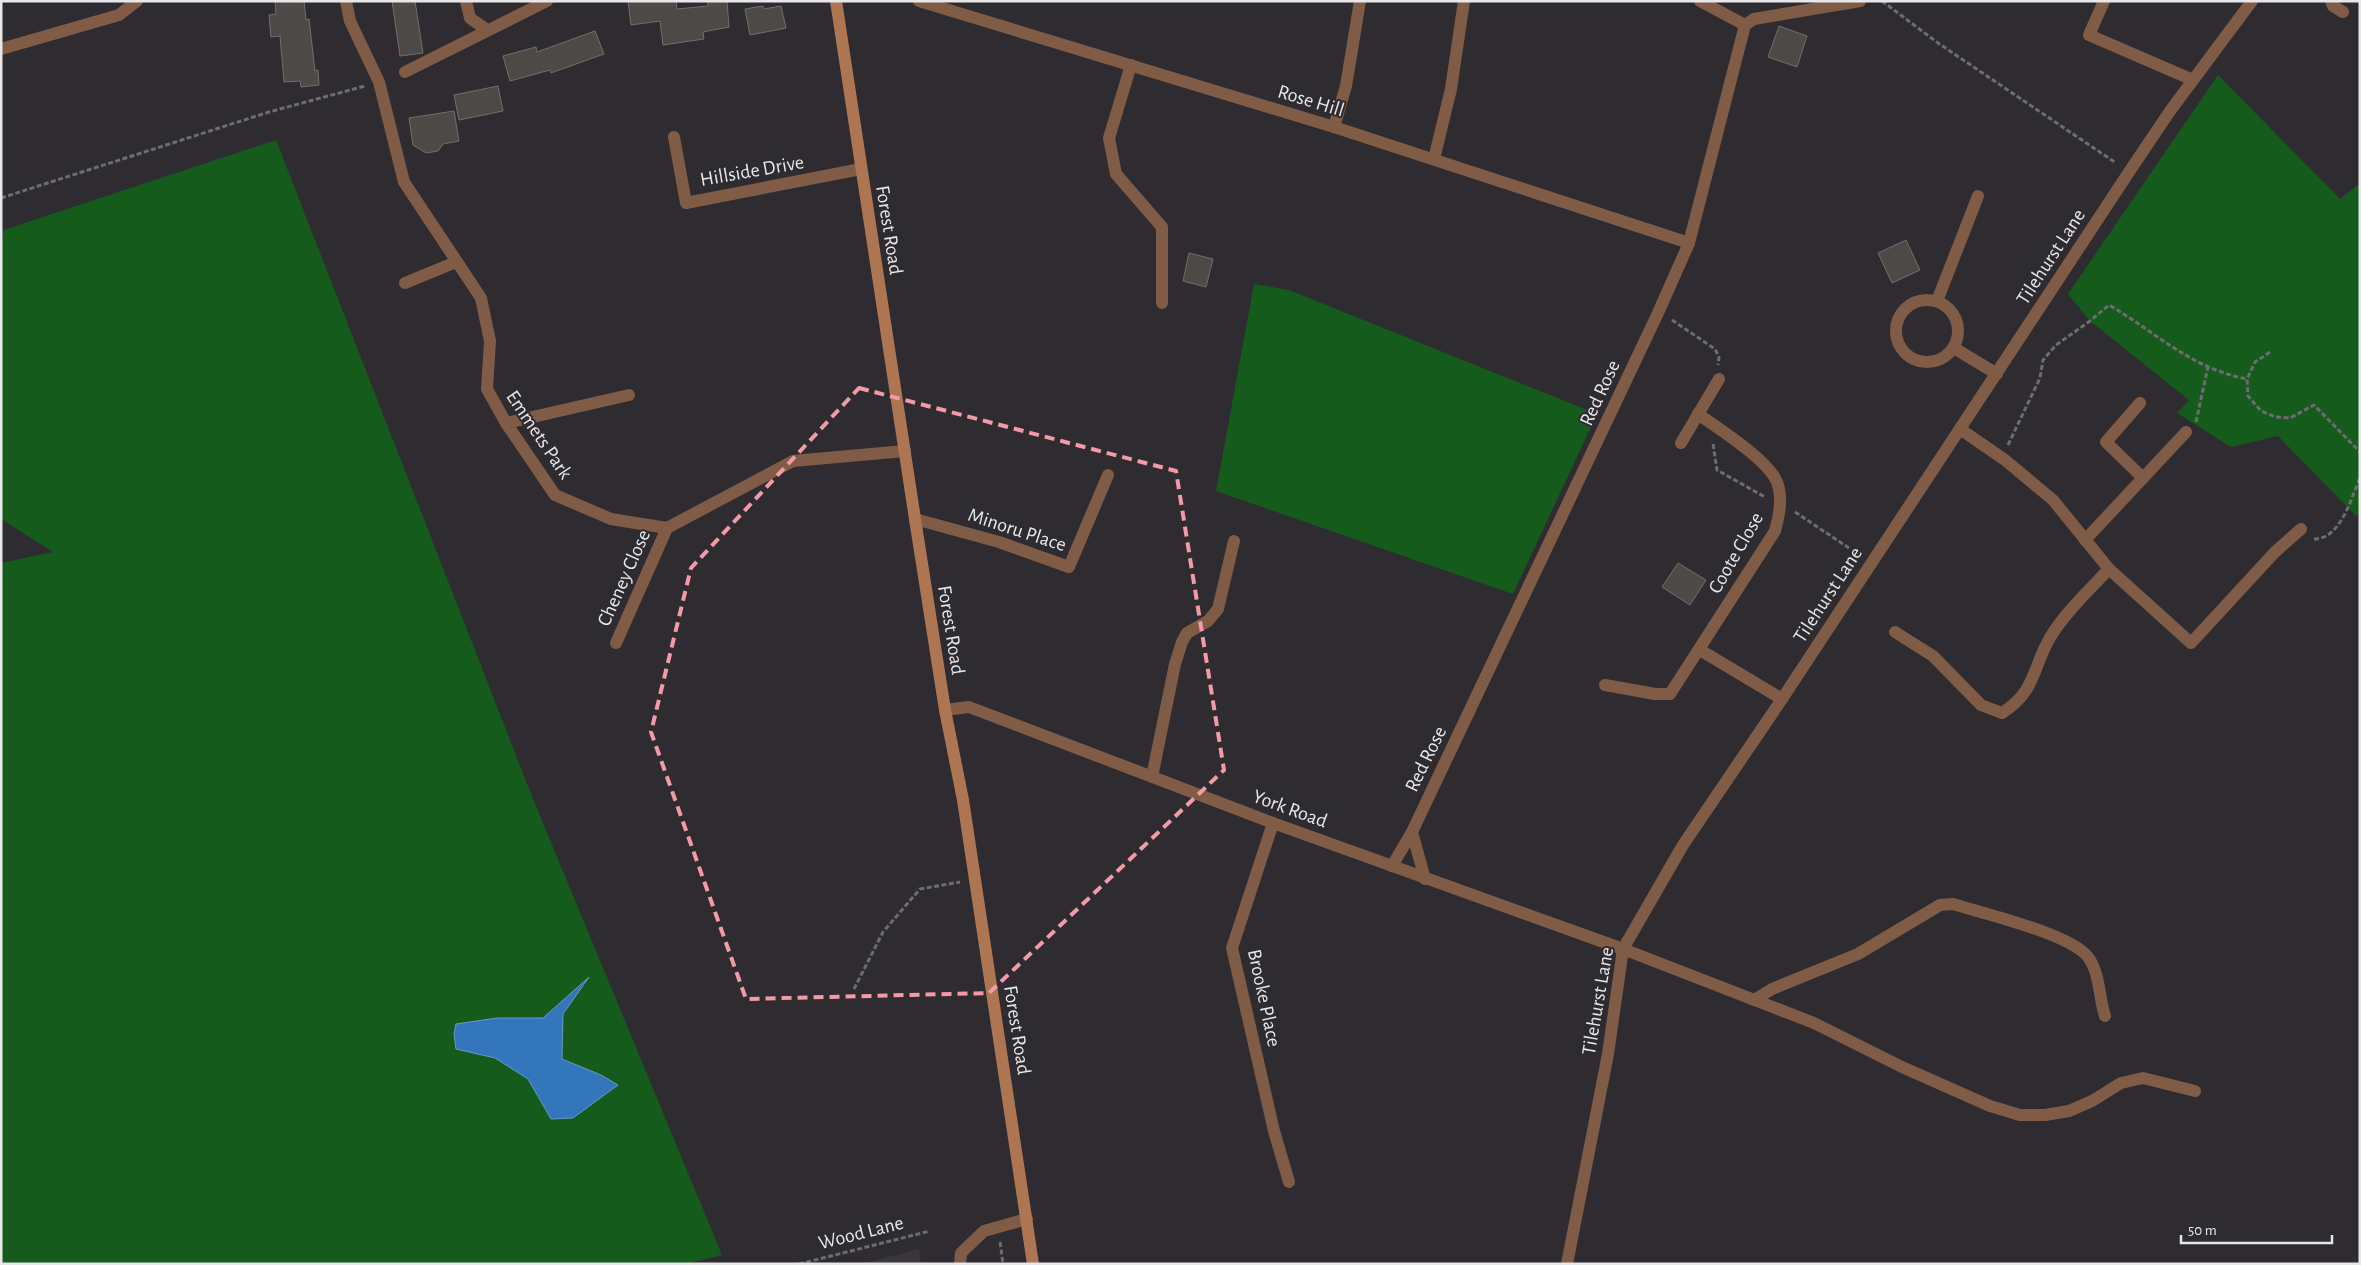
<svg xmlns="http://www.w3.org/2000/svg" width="2361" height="1265" font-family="'Alegreya Sans',sans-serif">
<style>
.built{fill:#3a363e}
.green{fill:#155c1c}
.water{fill:#3376bc;stroke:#6998ca}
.building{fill:#4d4946;stroke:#726e6b}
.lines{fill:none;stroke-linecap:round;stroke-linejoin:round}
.path{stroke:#6e6c70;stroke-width:3;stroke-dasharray:5 2.5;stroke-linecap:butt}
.service{stroke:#805c46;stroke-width:12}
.minor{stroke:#805c46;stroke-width:12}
.secondary{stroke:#ae7552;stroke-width:12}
.marked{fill:none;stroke:#f39aa8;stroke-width:4;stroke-dasharray:10 6;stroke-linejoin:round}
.labels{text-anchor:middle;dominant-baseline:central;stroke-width:4;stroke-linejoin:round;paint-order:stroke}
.street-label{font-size:20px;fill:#e8e7ea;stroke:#2e2c30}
</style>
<rect width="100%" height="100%" fill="#2e2c30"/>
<polygon class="built" points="919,1249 921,1264 861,1264"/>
<g class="green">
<polygon points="2218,75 2340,199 2360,183 2360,512 2356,516 2278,436 2231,447 2177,413 2189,400 2090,321 2068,294"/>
<polygon points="276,140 533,799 722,1255 686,1264 1,1264 1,563 53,552 1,519 1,247 4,230"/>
<polygon points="1254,284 1289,290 1597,414 1513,594 1216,491"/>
</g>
<polygon class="water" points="589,977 563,1014 562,1059 601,1075 618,1085 573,1118 551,1119 528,1079 495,1058 456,1049 454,1034 456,1024 497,1018 543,1018"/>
<g class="building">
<polygon points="275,1 304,1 306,20 309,19 315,71 318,70 319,85 301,87 300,81 284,82 280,36 271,37 269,15 276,14"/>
<polygon points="392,1 415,1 423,53 400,56"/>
<polygon points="628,1 676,1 677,9 708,6 708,1 727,1 729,27 703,32 704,39 663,45 660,21 631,25"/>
<polygon points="763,6 764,9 781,6 786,28 750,35 745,9"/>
<polygon points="1779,26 1807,36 1797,67 1768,57"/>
<polygon points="595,31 604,54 551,73 550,70 510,81 503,56 536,47 537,52"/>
<polygon points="498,86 503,111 459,120 454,95"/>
<polygon points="454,111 459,141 443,144 438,151 426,153 413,145 409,118"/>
<polygon points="1906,240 1920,270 1892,283 1878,253"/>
<polygon points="1189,253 1213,259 1206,287 1183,281"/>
<polygon points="1678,563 1706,580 1690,605 1662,587"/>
</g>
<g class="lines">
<g class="path">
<polyline points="1882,1 1938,43 2116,163"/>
<polyline points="1,198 269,112 365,86"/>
<polyline points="1672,320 1715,349 1719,357 1718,365"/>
<polyline points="2270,352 2255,362 2247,379 2248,396 2261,411 2276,417 2290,418 2314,405 2360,452"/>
<polyline points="2196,422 2208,367"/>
<polyline points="1713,444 1717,470 1765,497"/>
<path d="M2008,445L2040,378L2043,360L2056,345L2090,321L2109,305C2157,333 2190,368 2247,379"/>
<polyline points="1795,512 1849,548"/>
<path d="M2314,539C2341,539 2351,498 2360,478"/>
<polyline points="854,989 883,932 920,889 960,882"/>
<polyline points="1000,1242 1003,1264"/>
<polyline points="799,1264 930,1231"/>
</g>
<g class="service">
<polyline points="1700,1 1745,25"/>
<polyline points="2331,1 2333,6 2343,12"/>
<polyline points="1434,159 1451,89 1464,1"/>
<polyline points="405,283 456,262"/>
<polyline points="1895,632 1933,656 1981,705 2002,713"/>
<polyline points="1605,685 1655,694 1670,694"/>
<polyline points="1152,777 1175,664 1182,642 1187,633 1208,621 1218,609 1234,541"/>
<polyline points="1623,949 1814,1023 1902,1067 1990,1106 2020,1115 2045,1115 2069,1111 2092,1101 2121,1083 2143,1078 2195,1091"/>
<path d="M1754,1000L1772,989L1858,954L1940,905L1953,904C1982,913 2071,934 2088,957C2100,973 2099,998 2105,1016"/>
<polyline points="960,1264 961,1253 984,1231 1027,1219"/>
</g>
<g class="minor">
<polyline points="346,1 350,21 379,82 404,182 481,298 490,341 487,389 506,423 555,495 611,519 667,528 793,461 905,451"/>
<polyline points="466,1 470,18 487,30"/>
<polyline points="919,1 1334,127 1689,243"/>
<polyline points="2104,1 2089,35 2193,80"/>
<polyline points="1,49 119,15 137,1"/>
<polyline points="1131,65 1109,138 1116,174 1162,227 1162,303"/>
<polyline points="405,72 547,1"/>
<polyline points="1334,127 1346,86 1360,1"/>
<polyline points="674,137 686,203 861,169"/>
<circle cx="1927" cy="331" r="31"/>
<polyline points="1937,301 1978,196"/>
<polyline points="1954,348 1997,374"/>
<polyline points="2140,403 2106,442 2143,478"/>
<polyline points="506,423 629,395"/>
<path d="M1960,429L2005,460L2053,500L2109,569C2091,588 2064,614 2051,636C2032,667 2037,691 2002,713"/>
<polyline points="1681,443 1719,379"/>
<polyline points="915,519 999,542 1069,567 1108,475"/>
<polyline points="2085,540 2186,432"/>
<polyline points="2109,569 2191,643 2275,552 2301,529"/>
<polyline points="616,643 667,528"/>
<polyline points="1700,650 1782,699"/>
<path d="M1670,694L1775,531C1779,516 1783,498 1777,482C1768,460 1718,428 1698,414"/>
<polyline points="945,710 969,707 1273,823 1623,949"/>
<polyline points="1273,823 1232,948 1274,1131 1289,1182"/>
<polyline points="1412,832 1425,879"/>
<polyline points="1392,866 1412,832 1658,313 1689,243 1745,25 1754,19 1860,1"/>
<polyline points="1567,1264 1608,1054 1623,949 1683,845 1782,699 2129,172 2170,111 2252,1"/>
</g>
<polyline class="secondary" points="836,1 915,519 945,710 963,800 1033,1264"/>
</g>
<path class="marked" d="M859,388L1176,471L1224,770L989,993L746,999L651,732L691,568Z"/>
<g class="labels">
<g class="street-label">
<text transform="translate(1311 101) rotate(17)">Rose Hill</text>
<text transform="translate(752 171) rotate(-10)">Hillside Drive</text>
<text transform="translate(889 230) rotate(81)">Forest Road</text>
<text transform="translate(2051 257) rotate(-57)">Tilehurst Lane</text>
<text transform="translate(1600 393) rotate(-65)">Red Rose</text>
<text transform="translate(539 435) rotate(56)">Emmets Park</text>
<text transform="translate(1017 530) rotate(18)">Minoru Place</text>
<text transform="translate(1736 553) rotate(-60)">Coote Close</text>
<text transform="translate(624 578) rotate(-66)">Cheney Close</text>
<text transform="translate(1828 595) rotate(-57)">Tilehurst Lane</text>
<text transform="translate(951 630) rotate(81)">Forest Road</text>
<text transform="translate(1426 759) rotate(-64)">Red Rose</text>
<text transform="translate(1290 809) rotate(20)">York Road</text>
<text transform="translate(1264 998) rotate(78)">Brooke Place</text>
<text transform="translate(1598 1001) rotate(-80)">Tilehurst Lane</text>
<text transform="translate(1017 1030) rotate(81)">Forest Road</text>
<text transform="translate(861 1233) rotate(-14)">Wood Lane</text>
</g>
</g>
<rect width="2361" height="1265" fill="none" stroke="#e8e7ea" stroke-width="5"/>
<path d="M2181 1235v8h151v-8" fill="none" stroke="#e8e7ea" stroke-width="2.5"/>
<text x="2188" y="1235" font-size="15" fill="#e8e7ea" stroke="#2e2c30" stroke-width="4" paint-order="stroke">50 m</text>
</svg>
